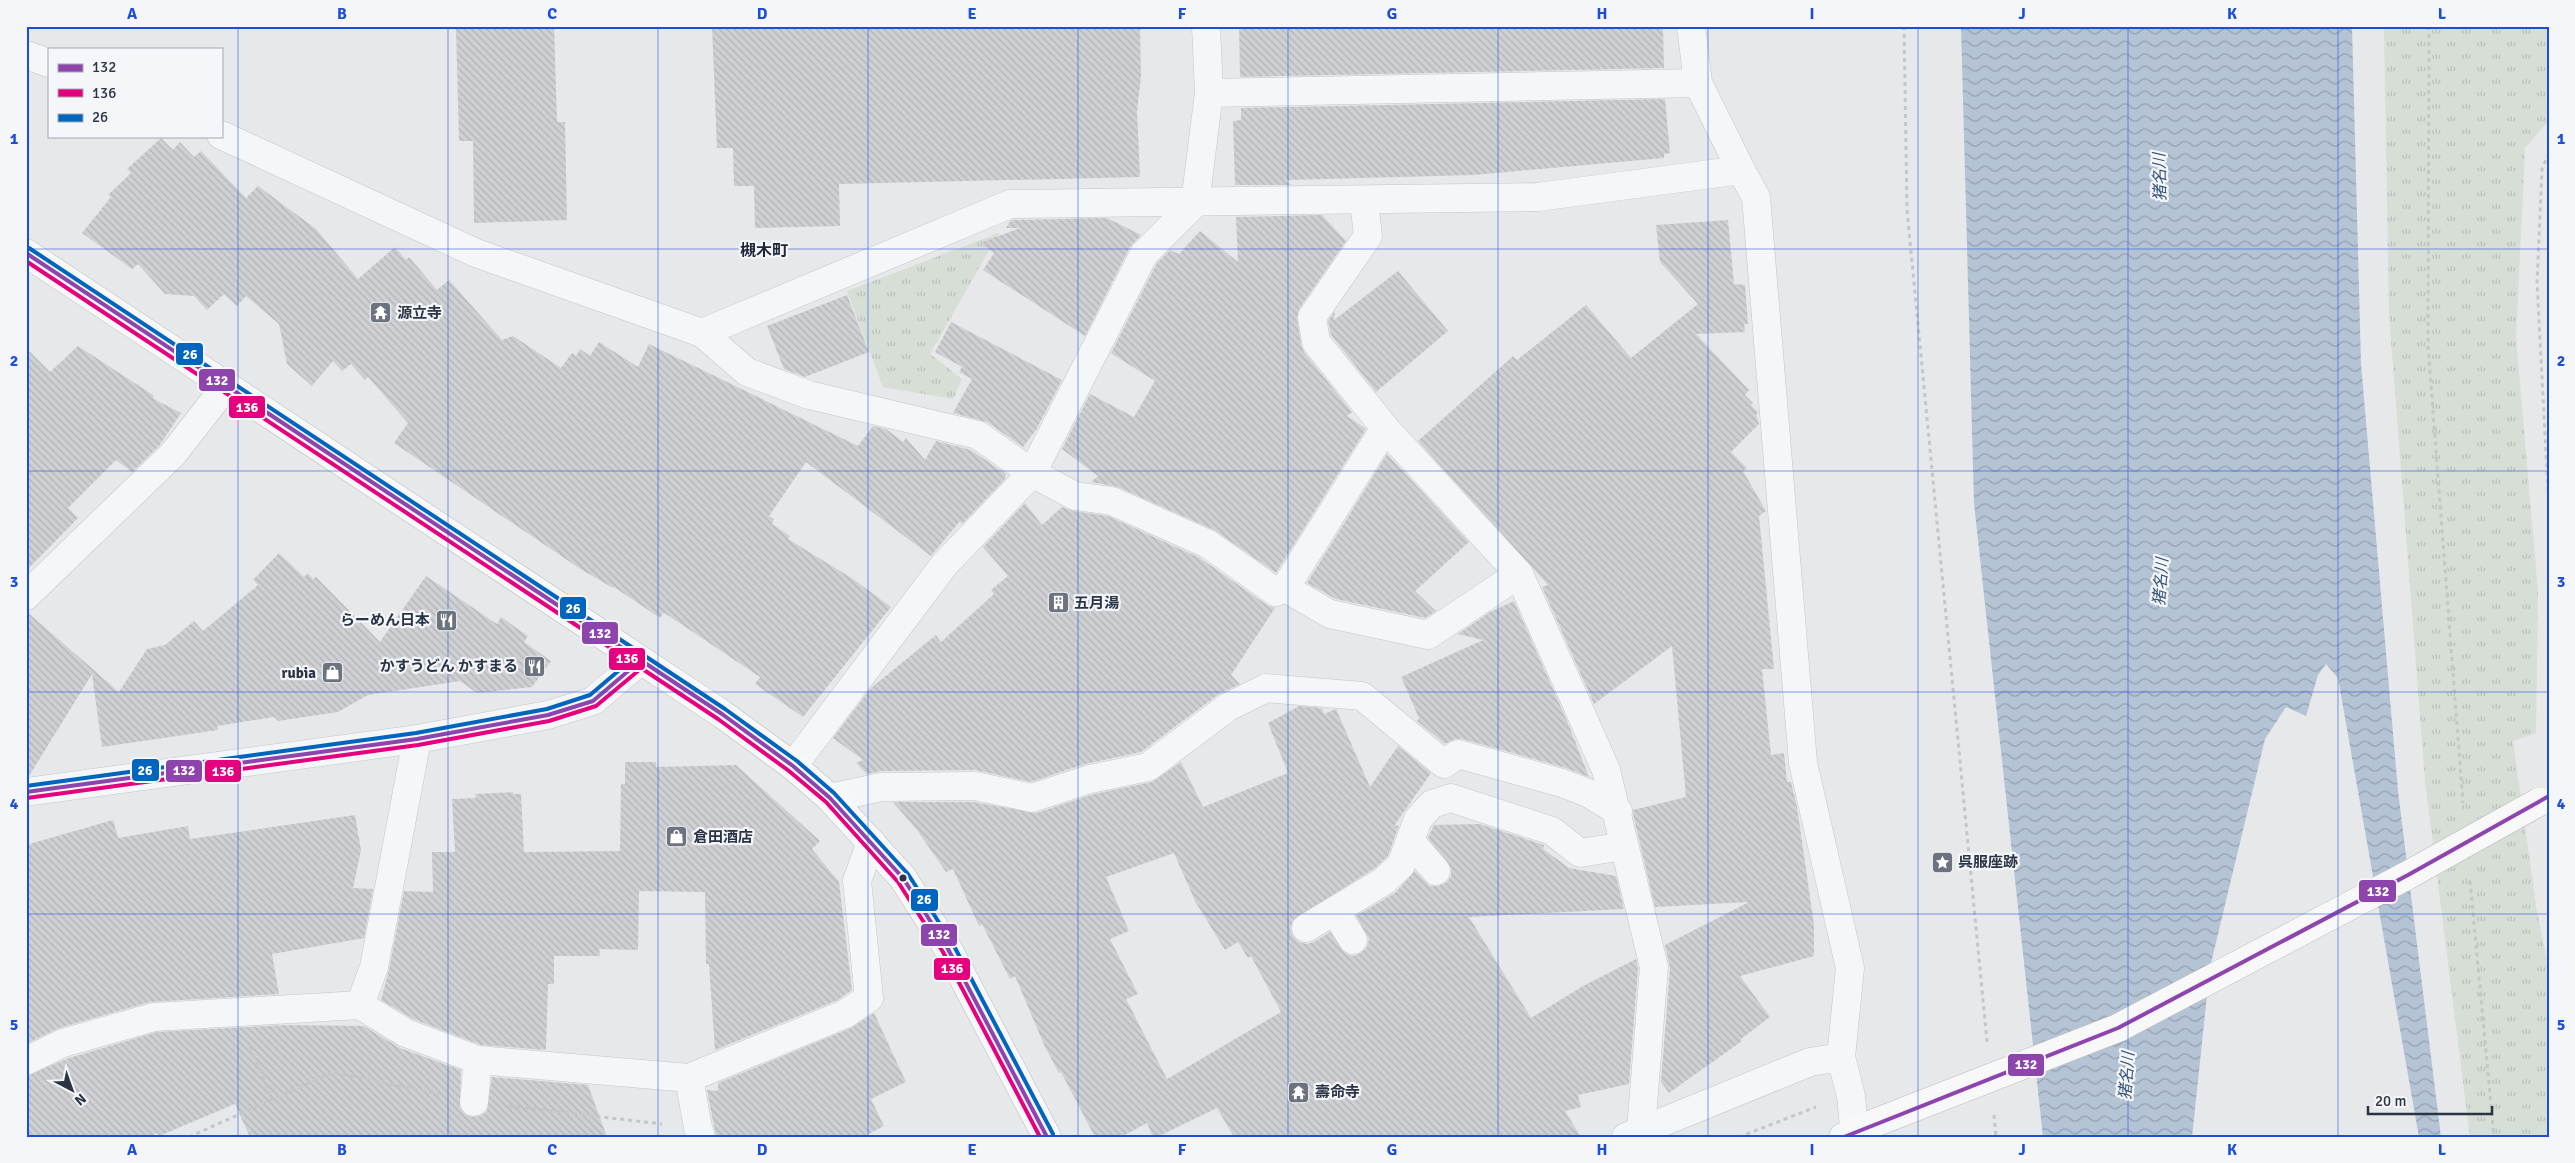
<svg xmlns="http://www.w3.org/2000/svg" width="2575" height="1163" font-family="Signika,'Noto Sans JP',sans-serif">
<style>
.grass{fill:url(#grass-tufts)}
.water{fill:url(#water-waves)}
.building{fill:url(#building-back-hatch);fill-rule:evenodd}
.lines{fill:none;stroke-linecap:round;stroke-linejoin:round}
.minor-casing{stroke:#c4c6c8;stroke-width:29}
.tertiary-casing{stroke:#c4c6c8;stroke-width:29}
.trunk-casing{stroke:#b8bbbf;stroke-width:29}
.path{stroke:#c5c6ca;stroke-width:3;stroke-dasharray:4 4;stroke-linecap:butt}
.minor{stroke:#f5f6f7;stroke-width:28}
.tertiary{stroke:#f5f6f7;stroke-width:28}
.trunk{stroke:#f8f8f8;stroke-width:28}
.trunk-bridge-casing{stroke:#b8bbbf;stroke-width:29;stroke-linecap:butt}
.trunk-bridge{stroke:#f8f8f8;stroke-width:28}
.bus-1-casing{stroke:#f4f6f9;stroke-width:8}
.bus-2-casing{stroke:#f4f6f9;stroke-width:8}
.bus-3-casing{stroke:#f4f6f9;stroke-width:8}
.bus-1{stroke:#8e44ad;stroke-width:4}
.bus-2{stroke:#e5007d;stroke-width:4}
.bus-3{stroke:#0065bd;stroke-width:4}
.grid{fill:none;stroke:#1d4ed8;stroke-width:1;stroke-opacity:0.55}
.bus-dot{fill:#2b3445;stroke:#f4f6f9;stroke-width:2}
.labels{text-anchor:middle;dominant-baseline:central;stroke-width:4.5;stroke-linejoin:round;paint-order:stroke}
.poi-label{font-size:15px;font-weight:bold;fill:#2b3445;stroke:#f4f6f9;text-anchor:start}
.water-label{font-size:16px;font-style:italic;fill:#34527a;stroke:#f4f6f9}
.neighbourhood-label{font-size:16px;font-weight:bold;fill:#1d2536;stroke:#f4f6f9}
.line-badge{stroke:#f4f6f9;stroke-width:2}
.badge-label{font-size:14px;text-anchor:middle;font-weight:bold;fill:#fff}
.neatline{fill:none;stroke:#1d4ed8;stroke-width:2}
.grid-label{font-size:16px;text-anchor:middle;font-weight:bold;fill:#1d4ed8}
</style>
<defs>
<pattern id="grass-tufts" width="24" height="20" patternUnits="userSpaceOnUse" patternTransform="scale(1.25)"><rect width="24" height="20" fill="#d6ded6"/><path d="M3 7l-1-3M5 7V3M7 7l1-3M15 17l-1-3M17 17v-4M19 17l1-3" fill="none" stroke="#b8bfb9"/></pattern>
<pattern id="water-waves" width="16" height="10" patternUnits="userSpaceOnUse" patternTransform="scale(1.25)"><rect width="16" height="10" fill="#b4c4d5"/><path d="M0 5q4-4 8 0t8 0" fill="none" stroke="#93a0af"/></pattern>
<pattern id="building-back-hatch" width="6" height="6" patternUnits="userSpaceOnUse" patternTransform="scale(1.25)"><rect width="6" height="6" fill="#ced0d3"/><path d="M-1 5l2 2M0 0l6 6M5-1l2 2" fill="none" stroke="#b1b3b6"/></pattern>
</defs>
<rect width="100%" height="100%" fill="#e6e8ea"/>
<g class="grass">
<polygon points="2384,26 2549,26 2549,120 2525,148 2516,338 2538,592 2536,733 2513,741 2537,912 2549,971 2549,1137 2470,1137 2425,781 2389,313"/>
<polygon points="999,233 930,354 962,379 953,399 883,387 847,291"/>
</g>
<polygon class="water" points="1961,26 2352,26 2361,364 2398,791 2441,1137 2419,1137 2338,678 2326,664 2318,675 2306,716 2286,707 2265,739 2210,967 2192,1137 2043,1137 1974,503"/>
<g class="building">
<polygon points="456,26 554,26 557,122 565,122 567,220 474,223 473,141 459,141"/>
<polygon points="712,26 1140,26 1141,76 1137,111 1140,177 839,184 840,226 755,228 754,186 734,186 733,148 717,148"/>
<polygon points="1239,26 1663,26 1664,68 1240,77"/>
<polygon points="1665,99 1670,153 1664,154 1664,158 1474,175 1286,180 1291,185 1235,185 1233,121 1241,120 1241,108"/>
<polygon points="161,138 173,150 180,142 194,157 201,151 246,198 258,186 316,229 358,279 395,247 406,260 409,257 437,290 449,280 502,340 513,336 561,368 572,353 576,356 580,349 590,356 599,342 638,367 649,344 858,446 873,426 886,429 903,442 906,438 925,460 936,441 971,450 1006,474 1005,479 962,524 960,521 931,556 806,462 769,516 774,519 772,524 790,536 788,539 853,579 891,607 803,717 755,684 760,677 666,614 663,613 660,618 614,587 613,588 579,568 394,443 408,423 368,377 365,380 351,364 342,371 333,361 312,386 287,364 279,324 246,296 237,306 224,294 207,310 194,296 165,294 138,264 132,269 82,233 111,197 108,195 131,173 127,169"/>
<polygon points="1322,215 1346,241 1299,309 1297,319 1301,344 1304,352 1352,412 1347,416 1366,429 1276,573 1214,530 1118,487 1091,482 1098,476 1062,449 1090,394 1134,417 1155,381 1111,353 1157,263 1170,250 1179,254 1200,231 1238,262 1236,217"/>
<polygon points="1107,218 1141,235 1130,247 1085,336 983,270 994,253 980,243 1020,228 1006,228 1011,220"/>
<polygon points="1728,220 1734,284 1745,285 1748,324 1744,324 1745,332 1696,334 1749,390 1745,395 1753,403 1751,405 1758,412 1756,415 1759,424 1731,452 1747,468 1743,471 1766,511 1759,516 1774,669 1762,669 1771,755 1784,753 1787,782 1791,782 1797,807 1814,925 1814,956 1740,976 1770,1017 1741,1039 1742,1041 1669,1093 1661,1082 1670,968 1665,945 1749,902 1655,907 1633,814 1633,810 1686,797 1672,646 1594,704 1542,587 1548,585 1418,441 1513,356 1517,360 1586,305 1631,358 1698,304 1660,262 1656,225"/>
<polygon points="1398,271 1448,331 1376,392 1331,335 1328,321 1335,311 1334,320"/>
<polygon points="847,295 869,352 805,377 784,369 767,326"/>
<polygon points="951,322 1062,380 1036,430 1023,447 987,422 953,413 972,379 959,372 962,367 935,352"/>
<polygon points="78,346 153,395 154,399 181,413 159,446 132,472 116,460 68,508 78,518 26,571 26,348 50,372"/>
<polygon points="1387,454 1469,542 1415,591 1436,611 1425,618 1336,599 1307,583"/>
<polygon points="1025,503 1042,525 1062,507 1073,511 1108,516 1200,558 1267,605 1275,608 1231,675 1240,684 1219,694 1141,752 1085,764 1031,782 975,770 881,771 867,774 856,763 863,760 833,738 871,688 936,635 941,642 994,594 991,590 1008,576 983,547"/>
<polygon points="279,553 304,577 308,573 313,579 316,577 380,642 426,576 497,624 501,617 528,636 524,642 551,661 532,687 477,693 460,681 368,695 338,712 278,721 274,717 217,726 218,730 102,747 92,674 29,776 26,776 26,611 119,692 147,649 165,645 194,621 203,631 258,585 253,580"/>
<polygon points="1514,601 1568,723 1589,777 1566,768 1462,739 1455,739 1445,744 1417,721 1419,718 1401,677 1483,640 1458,634 1490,612"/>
<path d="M1299,706L1322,708L1324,714L1336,709L1370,787L1398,746L1431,773L1394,826L1399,825L1388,856L1375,868L1293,920L1290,929L1293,936L1299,942L1307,944L1314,942L1330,932L1345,953L1353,956L1361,953L1367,947L1369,939L1356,916L1395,893L1415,871L1430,886H1439L1447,882L1451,876V868L1428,838L1434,825L1480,824L1544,845L1543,849L1569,868L1616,876L1624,909L1469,917L1531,1018L1583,986L1636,959L1638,968L1629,1084L1578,1095L1581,1107L1565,1111L1581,1137H1234L1217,1108L1157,1137H1153L1147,1123L1121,1137H1095L1061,1072L1059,1073L1045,1047L1015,976L1010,979L982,924L979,926L953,869L946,872L917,830L893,802H973L1036,813L1094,794L1152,782L1181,762L1203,807L1288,773L1268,723ZM1174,853L1195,901L1225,950L1238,942L1248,958L1251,956L1281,1012L1167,1079L1126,999L1138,994L1110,939L1129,931L1106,877Z"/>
<polygon points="625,762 656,762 656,767 736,765 820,841 812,849 839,882 852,990 838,1000 715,1050 709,964 706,964 705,892 639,891 638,950 599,949 600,956 554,956 554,984 548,984 546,1050 481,1045 413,1019 381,1000 389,970 404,891 433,892 432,852 455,852 452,799 476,798 475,794 513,792 513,794 521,794 524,852 620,851 621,784 625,784"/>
<polygon points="355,815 361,850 353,888 373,889 364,938 272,954 279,994 150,1002 59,1028 26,1044 26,845 113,820 118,838 188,826 190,839"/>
<polygon points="874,1013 906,1082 871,1099 884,1126 863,1137 716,1137 707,1090 718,1091 718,1083 851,1028"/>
<polygon points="284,1025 364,1026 400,1048 461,1070 460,1108 465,1114 472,1117 481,1116 487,1111 492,1077 588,1085 607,1137 250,1137 235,1104 159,1136 157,1133 150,1137 26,1137 26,1076 69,1058 157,1032"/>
</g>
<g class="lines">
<defs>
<g id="minor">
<polyline points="1691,26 1698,83 1741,170 1756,197 1803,763 1850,968 1841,1057"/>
<polyline points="26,55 49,63"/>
<polyline points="1209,93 1698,83"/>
<polyline points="221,135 476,253 702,333 1010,204 1538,197 1741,170"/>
<polyline points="1364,201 1368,236 1312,317 1316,342 1385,428 1519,574 1606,770 1654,967 1641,1130"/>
<polyline points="702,333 747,372 809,395 978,435 1032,473 1075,496 1112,501 1208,544 1276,592 1285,588 1330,614 1428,635 1519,574"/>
<polyline points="1285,588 1385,428"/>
<polyline points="26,596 173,454 226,386"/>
<polyline points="793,766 944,565 1032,473 1144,254 1195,203 1209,93 1206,26"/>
<polyline points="830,798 881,787 975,786 1032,798 1090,779 1148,767 1228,707 1266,688 1362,696 1444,764 1458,754 1562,783 1588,793 1618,811"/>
<polyline points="1411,842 1436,871"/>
<polyline points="1335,911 1353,940"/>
<polyline points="1306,928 1384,881 1401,865 1418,819 1432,804 1451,798 1552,831 1580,853 1624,846"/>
<polyline points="360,1005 374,967 417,739"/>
<polyline points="26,1061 63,1043 154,1017 360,1005 406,1033 478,1060 689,1078 845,1014 869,998 857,881 871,842"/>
<polyline points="689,1078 698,1128 701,1137"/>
<polyline points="474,1102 478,1060"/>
<polyline points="1626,1137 1810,1062 1841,1057 1851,1096 1855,1137"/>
</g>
<polyline id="tertiary" points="26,792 417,739 548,715 593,701 640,661"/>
<g id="trunk">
<polyline points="26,253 722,714 793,766 830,798 903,878 948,949 1047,1137"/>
<polyline points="1843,1137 1877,1122"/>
</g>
</defs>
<use href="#minor" class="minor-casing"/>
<use href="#tertiary" class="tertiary-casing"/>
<use href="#trunk" class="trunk-casing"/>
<g class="path">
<polyline points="1904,26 1907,210 1987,1042"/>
<polyline points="2429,26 2428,346 2463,803"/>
<polyline points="2549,153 2542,169 2537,283 2549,509"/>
<polyline points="2470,881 2494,1137"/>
<polyline points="250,1047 272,1099"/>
<polyline points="509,1106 662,1124"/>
<polyline points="1994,1115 1996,1137"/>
<polyline points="189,1137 333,1072 439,1094"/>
<polyline points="1739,1137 1816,1107"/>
</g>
<use href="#minor" class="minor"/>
<use href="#tertiary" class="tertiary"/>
<use href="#trunk" class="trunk"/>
<defs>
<polyline id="trunk-bridge" points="1877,1122 2118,1028 2408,875 2539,802"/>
</defs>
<use href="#trunk-bridge" class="trunk-bridge-casing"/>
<use href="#trunk-bridge" class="trunk-bridge"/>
<defs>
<g id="bus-1">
<polyline points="26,253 722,714 793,766 830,798 903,878 948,949 1047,1137"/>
<polyline points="26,792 417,739 548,715 593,701 640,661"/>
<polyline points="1844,1137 2118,1028 2408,875 2549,796"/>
</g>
<g id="bus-2">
<polyline points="26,261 718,719 789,771 826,802 898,882 943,952 1040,1137"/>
<polyline points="27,798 418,745 549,721 596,706 644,666"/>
</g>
<g id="bus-3">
<polyline points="29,248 725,709 797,761 834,793 908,874 954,946 1053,1134"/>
<polyline points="26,786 416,733 547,709 590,695 636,656"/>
</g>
</defs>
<use href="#bus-1" class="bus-1-casing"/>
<use href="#bus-2" class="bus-2-casing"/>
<use href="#bus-3" class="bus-3-casing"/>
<use href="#bus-1" class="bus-1"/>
<use href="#bus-2" class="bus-2"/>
<use href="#bus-3" class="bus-3"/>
</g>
<path class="grid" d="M238,26V1137M448,26V1137M658,26V1137M868,26V1137M1078,26V1137M1288,26V1137M1498,26V1137M1708,26V1137M1918,26V1137M2128,26V1137M2338,26V1137M26,249H2549M26,471H2549M26,692H2549M26,914H2549"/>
<defs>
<symbol id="temple-square" viewBox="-11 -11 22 22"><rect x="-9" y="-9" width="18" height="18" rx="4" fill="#6c737f" stroke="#f4f6f9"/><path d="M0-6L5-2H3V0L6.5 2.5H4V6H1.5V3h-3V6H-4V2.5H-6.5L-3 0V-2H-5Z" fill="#fff"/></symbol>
<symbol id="building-square" viewBox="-11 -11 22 22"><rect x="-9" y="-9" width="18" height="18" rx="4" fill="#6c737f" stroke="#f4f6f9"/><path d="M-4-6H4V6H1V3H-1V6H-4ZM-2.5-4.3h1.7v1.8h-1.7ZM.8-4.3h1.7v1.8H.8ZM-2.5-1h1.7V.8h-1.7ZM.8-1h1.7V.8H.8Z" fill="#fff"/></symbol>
<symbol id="restaurant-square" viewBox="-11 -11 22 22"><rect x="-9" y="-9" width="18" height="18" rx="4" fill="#6c737f" stroke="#f4f6f9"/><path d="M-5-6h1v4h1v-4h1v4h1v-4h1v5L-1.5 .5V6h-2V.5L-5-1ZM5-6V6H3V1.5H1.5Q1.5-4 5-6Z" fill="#fff"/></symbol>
<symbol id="shop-square" viewBox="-11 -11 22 22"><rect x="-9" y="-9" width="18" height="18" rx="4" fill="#6c737f" stroke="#f4f6f9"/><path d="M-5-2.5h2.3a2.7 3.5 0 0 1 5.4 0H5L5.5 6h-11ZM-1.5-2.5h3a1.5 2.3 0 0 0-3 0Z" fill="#fff"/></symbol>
<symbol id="sight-square" viewBox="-11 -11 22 22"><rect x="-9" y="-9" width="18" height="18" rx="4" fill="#6c737f" stroke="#f4f6f9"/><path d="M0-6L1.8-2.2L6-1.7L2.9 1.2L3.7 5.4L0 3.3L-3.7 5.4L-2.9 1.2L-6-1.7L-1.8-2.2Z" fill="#fff"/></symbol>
</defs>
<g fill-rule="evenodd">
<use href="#temple-square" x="368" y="300" width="25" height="25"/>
<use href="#building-square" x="1046" y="590" width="25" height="25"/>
<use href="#restaurant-square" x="434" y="608" width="25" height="25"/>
<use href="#restaurant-square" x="522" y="654" width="25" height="25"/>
<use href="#shop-square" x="320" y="660" width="25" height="25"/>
<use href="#shop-square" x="664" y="824" width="25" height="25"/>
<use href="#sight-square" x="1930" y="850" width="25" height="25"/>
<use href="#temple-square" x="1286" y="1080" width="25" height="25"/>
</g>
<circle class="bus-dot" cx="903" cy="878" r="4.5"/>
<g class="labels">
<g class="poi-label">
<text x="397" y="313">源立寺</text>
<text x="1074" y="603">五月湯</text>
<text x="430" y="620" text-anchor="end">らーめん日本</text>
<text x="518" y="666" text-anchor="end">かすうどん かすまる</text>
<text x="316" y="673" text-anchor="end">rubia</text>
<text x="693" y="837">倉田酒店</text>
<text x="1958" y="862">呉服座跡</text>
<text x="1315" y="1092">壽命寺</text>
</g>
<g class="water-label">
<text transform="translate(2160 177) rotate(-91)">猪名川</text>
<text transform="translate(2161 582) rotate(-86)">猪名川</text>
<text transform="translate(2127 1076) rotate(-86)">猪名川</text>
</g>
<g class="neighbourhood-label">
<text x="764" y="251">槻木町</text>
</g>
</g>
<g class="line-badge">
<rect x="175" y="342" width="29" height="24" rx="5" fill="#0065bd"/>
<rect x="198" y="368" width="38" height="24" rx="5" fill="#8e44ad"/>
<rect x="228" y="395" width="38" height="24" rx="5" fill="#e5007d"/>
<rect x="559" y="596" width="28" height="24" rx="5" fill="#0065bd"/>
<rect x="581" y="621" width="38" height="24" rx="5" fill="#8e44ad"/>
<rect x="608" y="647" width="38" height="24" rx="5" fill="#e5007d"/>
<rect x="131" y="758" width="29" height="24" rx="5" fill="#0065bd"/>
<rect x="165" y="759" width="38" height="24" rx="5" fill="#8e44ad"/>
<rect x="204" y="759" width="38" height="24" rx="5" fill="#e5007d"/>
<rect x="2358" y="879" width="39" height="24" rx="5" fill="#8e44ad"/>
<rect x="910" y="888" width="29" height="24" rx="5" fill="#0065bd"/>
<rect x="920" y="923" width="38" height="24" rx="5" fill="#8e44ad"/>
<rect x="933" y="957" width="38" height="24" rx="5" fill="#e5007d"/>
<rect x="2007" y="1053" width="38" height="24" rx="5" fill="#8e44ad"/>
</g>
<g class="badge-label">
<text x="190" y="359">26</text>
<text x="217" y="385">132</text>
<text x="247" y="412">136</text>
<text x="573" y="613">26</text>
<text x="600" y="638">132</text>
<text x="627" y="663">136</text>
<text x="145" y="775">26</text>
<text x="184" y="775">132</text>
<text x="223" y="776">136</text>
<text x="2378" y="896">132</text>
<text x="924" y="904">26</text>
<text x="939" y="939">132</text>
<text x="952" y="973">136</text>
<text x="2026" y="1069">132</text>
</g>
<rect width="2575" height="1163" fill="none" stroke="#f4f6f9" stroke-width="55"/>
<rect x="48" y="48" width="175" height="90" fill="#f4f6f9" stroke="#a4a8b1"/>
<rect x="58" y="64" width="25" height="8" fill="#8e44ad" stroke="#a4a8b1"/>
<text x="92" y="72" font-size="15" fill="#2b3445">132</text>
<rect x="58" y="89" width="25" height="8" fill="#e5007d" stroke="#a4a8b1"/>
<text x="92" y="98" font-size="15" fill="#2b3445">136</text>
<rect x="58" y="114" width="25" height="8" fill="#0065bd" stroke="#a4a8b1"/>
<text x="92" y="122" font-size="15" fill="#2b3445">26</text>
<g transform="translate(72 1090) rotate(139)" stroke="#f4f6f9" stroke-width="4" paint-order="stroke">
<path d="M0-4L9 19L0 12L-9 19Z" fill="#2b3445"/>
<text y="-8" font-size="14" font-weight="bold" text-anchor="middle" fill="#2b3445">N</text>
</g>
<path d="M2368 1106v8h124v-8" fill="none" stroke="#2b3445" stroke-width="2.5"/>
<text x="2375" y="1106" font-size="15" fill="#2b3445" stroke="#f4f6f9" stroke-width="4" paint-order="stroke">20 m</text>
<rect x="28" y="28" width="2520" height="1108" class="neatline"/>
<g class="grid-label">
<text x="132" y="19">A</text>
<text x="342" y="19">B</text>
<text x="552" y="19">C</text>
<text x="762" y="19">D</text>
<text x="972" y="19">E</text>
<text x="1182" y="19">F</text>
<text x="1392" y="19">G</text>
<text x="1602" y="19">H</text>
<text x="1812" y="19">I</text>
<text x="2022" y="19">J</text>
<text x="2232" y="19">K</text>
<text x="2442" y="19">L</text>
<text x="14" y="144">1</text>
<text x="2561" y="144">1</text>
<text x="14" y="366">2</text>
<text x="2561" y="366">2</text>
<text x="14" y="587">3</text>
<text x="2561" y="587">3</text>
<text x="14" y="809">4</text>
<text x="2561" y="809">4</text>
<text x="14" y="1030">5</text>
<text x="2561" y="1030">5</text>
<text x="132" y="1155">A</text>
<text x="342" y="1155">B</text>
<text x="552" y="1155">C</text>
<text x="762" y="1155">D</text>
<text x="972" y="1155">E</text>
<text x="1182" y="1155">F</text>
<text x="1392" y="1155">G</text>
<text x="1602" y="1155">H</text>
<text x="1812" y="1155">I</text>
<text x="2022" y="1155">J</text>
<text x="2232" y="1155">K</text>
<text x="2442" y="1155">L</text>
</g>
</svg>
